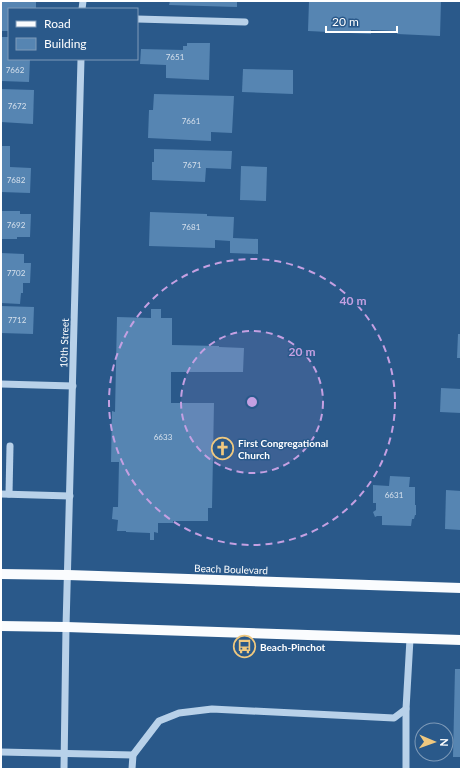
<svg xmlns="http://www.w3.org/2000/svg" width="462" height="770" font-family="Lato,sans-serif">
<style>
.building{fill:#5685b2}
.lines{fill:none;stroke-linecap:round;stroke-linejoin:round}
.minor{stroke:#b8d1e9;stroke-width:7}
.major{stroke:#fafcfe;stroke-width:10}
.ring{fill:none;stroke:#c4a0e2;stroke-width:2;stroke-dasharray:7 5}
.labels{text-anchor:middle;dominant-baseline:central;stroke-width:3;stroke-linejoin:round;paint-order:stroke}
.number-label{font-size:8px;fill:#d5e0ec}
.street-label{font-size:10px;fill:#fff;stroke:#2a598a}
.poi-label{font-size:10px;font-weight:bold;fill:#fff;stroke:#2a598a;text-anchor:start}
.centre{fill:#c4a0e2;stroke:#2a598a;stroke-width:2}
.ring-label{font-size:12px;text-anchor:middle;font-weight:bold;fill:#c4a0e2;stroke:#2a598a;stroke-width:3;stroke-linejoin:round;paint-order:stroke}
</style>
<rect width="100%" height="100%" fill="#2a598a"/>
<g class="building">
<polygon points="1,1 36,1 36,9 9,9 9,31 1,31"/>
<polygon points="170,1 237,1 237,7 169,5"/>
<polygon points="309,1 441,1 440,36 397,34 397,31 371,30 371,34 308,31"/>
<polygon points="1,37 9,37 9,59 30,59 29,82 1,81"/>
<polygon points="187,43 210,43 209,80 166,78 166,65 140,64 141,49 183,50 183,46 187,46"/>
<polygon points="243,69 293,70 293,94 242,92"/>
<polygon points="1,89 34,90 33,124 1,122"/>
<polygon points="154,94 234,96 232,133 211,132 211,141 148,138 149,110 153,110"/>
<polygon points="1,146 10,146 10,167 31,168 30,193 1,192"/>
<polygon points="154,149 232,151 231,169 206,168 205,182 152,180 152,162 154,162"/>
<polygon points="241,166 267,167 266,201 240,200"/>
<polygon points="1,211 20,211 20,214 31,214 30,237 17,237 17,239 2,239 2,243 1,243"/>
<polygon points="150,212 207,214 207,216 234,217 233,238 258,239 258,254 230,253 230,241 215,240 215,248 149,246"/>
<polygon points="1,253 24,254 24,263 31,263 30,283 23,283 23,293 21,293 20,304 1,303"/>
<polygon points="1,306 34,307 33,334 1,333"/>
<polygon points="151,309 161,309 161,318 172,318 172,345 219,346 219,347 244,348 243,372 171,372 171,403 214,403 212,508 208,508 208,521 173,521 173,523 158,523 158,533 154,532 154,540 150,540 150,533 126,532 126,531 117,531 118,520 112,519 113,507 118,507 119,462 111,462 112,411 115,412 117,317 151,318"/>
<polygon points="458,334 461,334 461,358 457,358"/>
<polygon points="441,388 461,389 461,413 440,412"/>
<polygon points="390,476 410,477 409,487 415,487 415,505 416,505 416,515 415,515 414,519 412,519 411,526 382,525 382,516 377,516 375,517 373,512 376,510 376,503 373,503 373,485 389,486"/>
<polygon points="446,490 461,491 461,530 445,529"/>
<polygon points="455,669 461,669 461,757 453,757"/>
</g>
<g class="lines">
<g class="minor">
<polyline points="82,9 83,1"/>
<polyline points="137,19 245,22"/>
<polyline points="1,384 73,386"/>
<polyline points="1,494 70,496"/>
<polyline points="9,494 10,446"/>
<polyline points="1,752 133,755"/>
<polyline points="64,769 66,627 81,59"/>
<polyline points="132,769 133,755 159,721 179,713 212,709 394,718 406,709 410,639"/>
<polyline points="406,769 406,709"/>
</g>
<g class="major">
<polyline points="1,574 68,575 461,588"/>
<polyline points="1,626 66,627 461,640"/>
</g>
</g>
<circle cx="252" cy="402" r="71" fill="#c4a0e2" fill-opacity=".12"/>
<g class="ring">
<circle cx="252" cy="402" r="71"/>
<circle cx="252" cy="402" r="143"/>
</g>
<defs>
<symbol id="church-ring" viewBox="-11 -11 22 22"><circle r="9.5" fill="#2a598a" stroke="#efc87f" stroke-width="1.5"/><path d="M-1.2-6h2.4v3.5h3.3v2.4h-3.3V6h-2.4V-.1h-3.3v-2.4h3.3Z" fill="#efc87f"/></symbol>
<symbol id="bus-ring" viewBox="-11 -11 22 22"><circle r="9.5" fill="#2a598a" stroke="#efc87f" stroke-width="1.5"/><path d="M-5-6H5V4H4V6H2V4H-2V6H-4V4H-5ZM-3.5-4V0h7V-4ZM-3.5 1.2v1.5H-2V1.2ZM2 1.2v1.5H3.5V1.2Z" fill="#efc87f"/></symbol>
</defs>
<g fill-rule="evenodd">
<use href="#church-ring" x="210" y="436" width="25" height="25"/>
<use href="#bus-ring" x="232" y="634" width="25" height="25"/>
</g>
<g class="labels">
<g class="number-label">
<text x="175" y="57">7651</text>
<text x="15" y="70">7662</text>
<text x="17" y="106">7672</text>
<text x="191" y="121">7661</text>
<text x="192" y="165">7671</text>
<text x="16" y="180">7682</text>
<text x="16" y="225">7692</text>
<text x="191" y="227">7681</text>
<text x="16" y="273">7702</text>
<text x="17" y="320">7712</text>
<text x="163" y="437">6633</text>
<text x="394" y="495">6631</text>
</g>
<g class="street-label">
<text transform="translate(64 343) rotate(-88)">10th Street</text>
<text transform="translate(231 569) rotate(2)">Beach Boulevard</text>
</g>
<g class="poi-label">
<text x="238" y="443">First Congregational<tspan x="238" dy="12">Church</tspan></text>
<text x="260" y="647">Beach-Pinchot</text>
</g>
</g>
<circle cx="252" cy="402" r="6" class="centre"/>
<g class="ring-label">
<text x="353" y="305">40 m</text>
<text x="302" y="356">20 m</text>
</g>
<rect width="462" height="770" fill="none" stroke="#ffffff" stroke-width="4"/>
<rect x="8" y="8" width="130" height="52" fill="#2a598a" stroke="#7f9bb9"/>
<rect x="16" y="21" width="20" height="6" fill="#fafcfe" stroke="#7f9bb9"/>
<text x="44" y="28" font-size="12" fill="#ffffff">Road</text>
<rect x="16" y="38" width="20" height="12" fill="#5685b2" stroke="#7f9bb9"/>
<text x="44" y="48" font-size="12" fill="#ffffff">Building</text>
<g transform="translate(434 742) rotate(92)"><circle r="19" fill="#2a598a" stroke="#7f9bb9"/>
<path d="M0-3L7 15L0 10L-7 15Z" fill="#efc87f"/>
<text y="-6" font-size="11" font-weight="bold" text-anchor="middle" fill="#ffffff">N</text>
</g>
<path d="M326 26v6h71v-6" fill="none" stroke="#ffffff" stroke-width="2"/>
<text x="332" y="26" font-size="12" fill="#ffffff" stroke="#2a598a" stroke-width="3" paint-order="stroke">20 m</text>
</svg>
